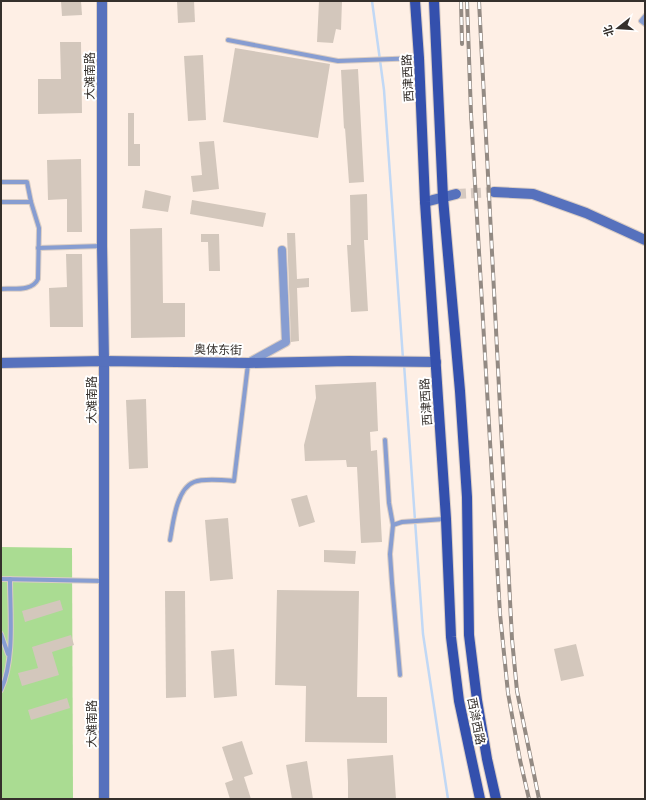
<svg xmlns="http://www.w3.org/2000/svg" width="646" height="800" font-family="'Playfair Display','Noto Sans SC',serif">
<style>
.green{fill:#aadc92}
.lines{fill:none;stroke-linecap:round;stroke-linejoin:round}
.stream{stroke:#c1d8f5;stroke-width:2.5}
.building{fill:#d3c7bc}
.secondary-tunnel{stroke:#d6c9c0;stroke-width:10;stroke-dasharray:10 5;stroke-linecap:butt}
.lane-casing{stroke:#dacdc4;stroke-width:6}
.street-casing{stroke:#dacdc4;stroke-width:10}
.secondary-casing{stroke:#dacdc4;stroke-width:12}
.primary-casing{stroke:#dacdc4;stroke-width:12}
.lane{stroke:#879dd1;stroke-width:4}
.street{stroke:#879dd1;stroke-width:8}
.secondary{stroke:#5671bd;stroke-width:10}
.primary{stroke:#3450ad;stroke-width:10}
.rail-casing{stroke:#938a83;stroke-width:4}
.rail{stroke:#fff;stroke-width:2.5;stroke-dasharray:8;stroke-linecap:butt}
.labels{text-anchor:middle;dominant-baseline:central;stroke-width:4;stroke-linejoin:round;paint-order:stroke}
.street-label{font-size:12px;fill:#35302c;stroke:#fff}
</style>
<rect width="100%" height="100%" fill="#feefe5"/>
<polygon class="green" points="1,547 72,548 73,799 1,799"/>
<g class="lines">
<g class="stream">
<polyline points="372,1 384,90 403,359"/>
<polyline points="404,364 423,634 448,799"/>
</g>
</g>
<g class="building">
<polygon points="61,1 81,1 82,15 62,16"/>
<polygon points="177,1 194,1 195,22 178,23"/>
<polygon points="319,1 342,1 341,30 336,29 333,43 317,42"/>
<polygon points="60,42 81,42 82,113 38,114 38,79 61,79"/>
<polygon points="235,48 330,64 318,138 223,122"/>
<polygon points="203,55 206,120 188,121 184,56"/>
<polygon points="358,69 364,182 349,183 345,128 344,129 341,70"/>
<polygon points="128,113 134,113 134,144 140,144 140,166 128,166"/>
<polygon points="214,141 219,189 193,192 191,176 202,175 199,142"/>
<polygon points="81,159 82,232 67,232 67,199 48,200 47,160"/>
<polygon points="145,190 171,196 168,212 142,208"/>
<polygon points="367,194 368,240 364,240 368,311 351,312 347,245 351,245 350,195"/>
<polygon points="192,200 266,213 263,227 190,214"/>
<polygon points="162,228 163,303 185,303 185,337 131,338 130,229"/>
<polygon points="287,233 295,233 297,279 309,278 309,287 297,288 299,341 291,342"/>
<polygon points="201,234 219,234 220,271 209,271 208,242 201,242"/>
<polygon points="66,254 82,254 83,327 50,327 49,288 67,287"/>
<polygon points="376,382 378,431 370,432 371,451 377,450 382,542 361,543 357,467 347,467 346,460 305,461 304,445 316,398 315,385"/>
<polygon points="146,399 148,468 129,469 126,400"/>
<polygon points="307,495 315,522 299,527 291,499"/>
<polygon points="228,518 233,579 210,581 205,520"/>
<polygon points="324,550 356,551 355,564 324,562"/>
<polygon points="277,590 359,591 357,697 387,697 387,743 305,742 306,686 275,685"/>
<polygon points="165,591 185,591 186,697 166,698"/>
<polygon points="60,600 63,610 25,622 22,611"/>
<polygon points="71,635 74,645 52,652 59,675 22,686 18,673 38,668 32,647"/>
<polygon points="576,644 584,676 561,681 554,649"/>
<polygon points="234,649 237,696 214,698 211,651"/>
<polygon points="67,698 70,708 31,720 28,710"/>
<polygon points="242,741 253,774 244,777 251,799 230,799 225,783 233,780 222,747"/>
<polygon points="393,755 396,799 348,799 348,782 347,759"/>
<polygon points="307,761 313,799 292,799 286,765"/>
</g>
<g class="lines">
<polyline class="secondary-tunnel" points="456,194 494,192"/>
<defs>
<g id="lane">
<polyline points="645,16 641,21 645,24"/>
<polyline points="228,40 338,61 419,58"/>
<path d="M1,182H27L31,202L39,228L38,279C32,292 13,288 1,289"/>
<polyline points="1,202 31,202"/>
<polyline points="38,248 102,246"/>
<polyline points="385,440 389,503 393,525"/>
<path d="M170,540C173,524 176,489 194,482C204,478 223,480 234,481L248,364"/>
<polyline points="1,579 103,581"/>
<polyline points="1,634 8,654"/>
<polyline points="400,675 392,583 390,554 393,525 402,522 445,519"/>
<path d="M1,690C15,660 10,612 10,579"/>
</g>
<polyline id="street" points="248,363 286,342 282,250"/>
<g id="secondary">
<polyline points="102,1 102,246 104,361 104,799"/>
<polyline points="494,192 533,194 586,213 645,240"/>
<polyline points="425,202 456,194"/>
<polyline points="1,363 104,361 248,363 349,361 436,362"/>
</g>
<g id="primary">
<polyline points="415,1 419,58 425,202 446,519 451,637 459,701 480,799"/>
<polyline points="434,1 443,198 460,391 467,497 469,635 477,700 487,759 496,799"/>
</g>
</defs>
<use href="#lane" class="lane-casing"/>
<use href="#street" class="street-casing"/>
<use href="#secondary" class="secondary-casing"/>
<use href="#primary" class="primary-casing"/>
<use href="#lane" class="lane"/>
<use href="#street" class="street"/>
<use href="#secondary" class="secondary"/>
<use href="#primary" class="primary"/>
<defs>
<g id="rail">
<polyline points="461,1 462,44"/>
<polyline points="467,1 471,114 500,614 508,693 520,760 529,799"/>
<polyline points="479,1 512,639 517,691 539,799"/>
</g>
</defs>
<use href="#rail" class="rail-casing"/>
<use href="#rail" class="rail"/>
</g>
<g class="labels">
<g class="street-label">
<text transform="translate(89 76) rotate(-90)">大滩南路</text>
<text transform="translate(407 78) rotate(-93)">西津西路</text>
<text transform="translate(218 349) rotate(1)">奥体东街</text>
<text transform="translate(91 400) rotate(-90)">大滩南路</text>
<text transform="translate(425 402) rotate(-94)">西津西路</text>
<text transform="translate(477 721) rotate(79)">西津西路</text>
<text transform="translate(91 724) rotate(-90)">大滩南路</text>
</g>
</g>
<rect width="646" height="800" fill="none" stroke="#35302c" stroke-width="4"/>
<g transform="translate(618 28) rotate(253)" stroke="#ffffff" stroke-width="3" paint-order="stroke">
<path d="M0-3L7 15L0 10L-7 15Z" fill="#35302c"/>
<text y="-6" font-size="11" font-weight="bold" text-anchor="middle" fill="#35302c">北</text>
</g>
</svg>
